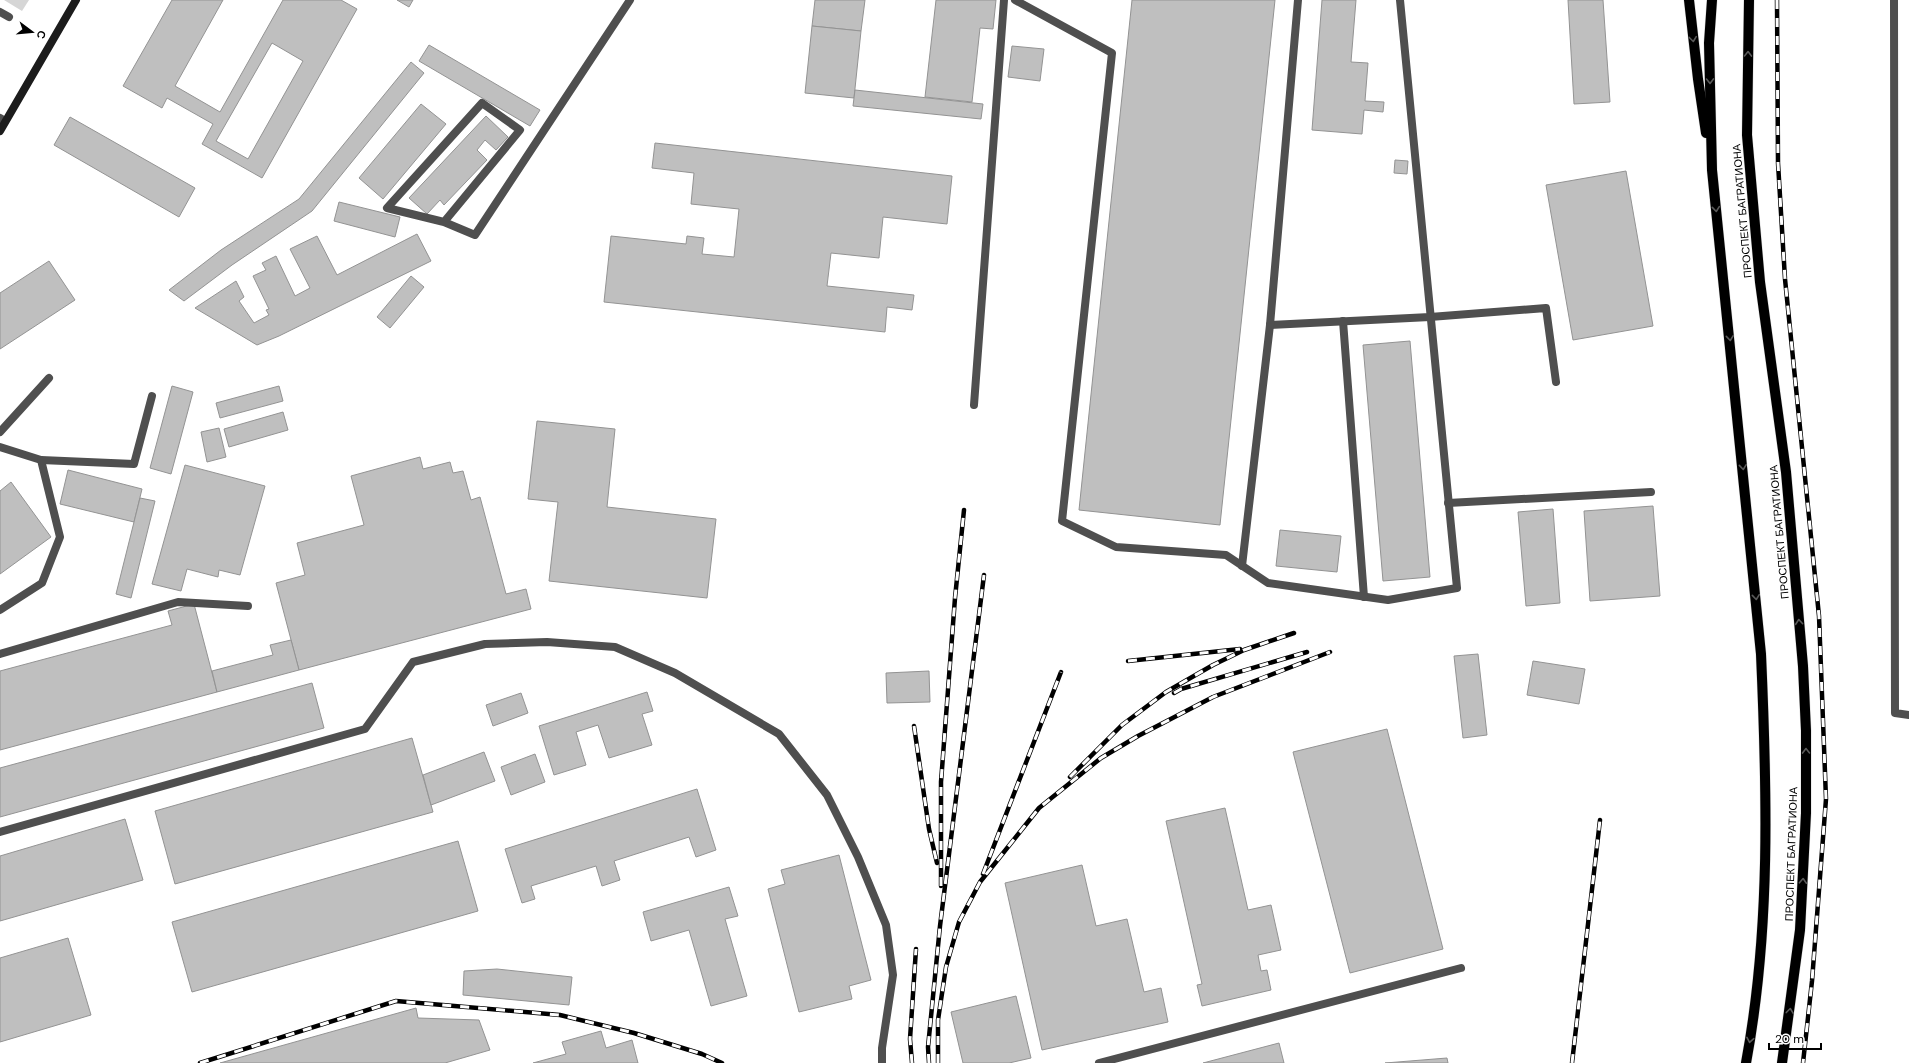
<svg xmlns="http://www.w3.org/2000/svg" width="1909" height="1063" font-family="'DM Sans',sans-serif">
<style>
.green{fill:#d6d6d6}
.building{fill:#bfbfbf;stroke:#939393;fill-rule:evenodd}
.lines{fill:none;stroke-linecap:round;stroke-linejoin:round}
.primary-casing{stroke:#dbdbdb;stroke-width:11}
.lane{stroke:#4f4f4f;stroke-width:8}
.secondary{stroke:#1c1c1c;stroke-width:8}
.primary{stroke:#000;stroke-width:10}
.rail-casing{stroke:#000;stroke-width:4.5}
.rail{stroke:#fff;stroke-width:3;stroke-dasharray:9;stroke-linecap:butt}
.oneway{stroke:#595959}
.labels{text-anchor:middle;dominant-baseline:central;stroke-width:3;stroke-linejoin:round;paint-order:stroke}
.street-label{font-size:11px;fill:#000;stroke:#fff}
</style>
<rect width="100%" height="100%" fill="#fff"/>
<polygon class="green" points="4,0 29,0 22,11"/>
<g class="building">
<path d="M172,0H223L175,86L220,112L283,0H341L357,9L262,178L202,144L213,124L167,98L162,108L123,86ZM272,43L303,61L248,159L216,141Z"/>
<polygon points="397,0 413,0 409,7"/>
<polygon points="815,0 865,0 861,31 812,26"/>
<polygon points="936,0 996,0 993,29 980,28 972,102 925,97"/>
<polygon points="1132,0 1275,0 1220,525 1079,510"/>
<polygon points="1322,0 1356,0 1351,62 1368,63 1365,101 1384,102 1383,112 1364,110 1362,134 1312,130"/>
<polygon points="1568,0 1603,0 1610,102 1574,104"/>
<polygon points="812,26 861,31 854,98 805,93"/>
<polygon points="429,45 540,110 530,126 419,61"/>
<polygon points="1012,46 1044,49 1040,81 1008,77"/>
<polygon points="411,62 424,73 312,211 232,265 184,301 169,290 221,250 299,199"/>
<polygon points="855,90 983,104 981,119 853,106"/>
<polygon points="421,104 446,124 383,199 359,178"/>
<polygon points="486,116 508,137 496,150 485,140 477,150 487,160 444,205 440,200 427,214 409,198"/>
<polygon points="70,117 195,188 179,217 54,145"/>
<polygon points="655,143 952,176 947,224 883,217 879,258 831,253 827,286 914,295 912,310 887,307 885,332 604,302 611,236 686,244 687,236 704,238 702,254 734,257 739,209 691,204 694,173 652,168"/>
<polygon points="1395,160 1408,161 1407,174 1394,173"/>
<polygon points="1626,171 1653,326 1573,340 1546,185"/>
<polygon points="339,202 400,217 395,237 334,221"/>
<polygon points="417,234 431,261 279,336 257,345 195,308 236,281 244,297 239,301 254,323 269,315 266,310 269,309 253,276 266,270 262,263 276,256 295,296 310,288 290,249 317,236 337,275"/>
<polygon points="49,261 75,300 0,349 0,293"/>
<polygon points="411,276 424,287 390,328 377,317"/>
<polygon points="1410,341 1430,577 1383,581 1363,345"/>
<polygon points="172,386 193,392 171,474 150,468"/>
<polygon points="279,386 283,401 220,418 216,403"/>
<polygon points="283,412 288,430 229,447 224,429"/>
<polygon points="537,421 615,429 607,507 716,519 707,598 549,581 558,502 528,499"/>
<polygon points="219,428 226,457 207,462 201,432"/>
<polygon points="420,457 423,469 450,462 453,473 463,471 471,500 480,497 506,594 526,589 531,609 299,670 276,583 305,575 297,543 364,525 351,476"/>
<polygon points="185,465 265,486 240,575 219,570 218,577 187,569 181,591 152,584"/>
<polygon points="68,470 142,489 134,522 60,504"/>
<polygon points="11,482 51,537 0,574 0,491"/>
<polygon points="140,498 155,501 131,598 116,594"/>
<polygon points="1653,506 1660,596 1590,601 1584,511"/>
<polygon points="1553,509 1560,603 1526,606 1518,512"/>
<polygon points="1280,530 1341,536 1337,572 1276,566"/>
<polygon points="194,604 217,692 0,750 0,671 172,625 168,611"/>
<polygon points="291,640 299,670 217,692 212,671 273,655 270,645"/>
<polygon points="1478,654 1487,735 1463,738 1454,656"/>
<polygon points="1533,661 1585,669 1579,704 1527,695"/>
<polygon points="929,671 930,702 887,703 886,673"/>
<polygon points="312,683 324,728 0,817 0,768"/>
<polygon points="647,692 653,711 642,714 652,745 609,758 598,725 576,732 586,765 554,775 539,726"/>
<polygon points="521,693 528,713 493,726 486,705"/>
<polygon points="1387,729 1443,949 1350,973 1293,752"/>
<polygon points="412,738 433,812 175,884 155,811"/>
<polygon points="484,752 495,781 431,805 423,775"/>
<polygon points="535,754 545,782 511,795 501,767"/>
<polygon points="697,789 716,850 696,857 689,837 614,861 620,880 602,886 596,866 531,886 535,899 522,903 505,849"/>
<polygon points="1225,808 1248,910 1271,905 1281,950 1258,955 1261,971 1267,970 1271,990 1202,1006 1197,985 1202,984 1166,821"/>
<polygon points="125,819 143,880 0,921 0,856"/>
<polygon points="458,841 478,911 192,992 172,922"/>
<polygon points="839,855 871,980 849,986 852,999 799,1012 768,889 785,884 781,870"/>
<polygon points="1082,865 1096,926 1127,919 1144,992 1161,988 1168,1022 1042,1050 1005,883"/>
<polygon points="729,887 738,916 725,919 747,996 711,1006 689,930 651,941 643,912"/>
<polygon points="68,938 91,1015 0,1042 0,958"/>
<polygon points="497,969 572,977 569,1005 463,995 464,971"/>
<polygon points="1016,996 1031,1058 1009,1063 963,1063 951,1012"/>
<polygon points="416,1008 418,1018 479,1020 490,1050 445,1063 220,1063"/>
<polygon points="601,1031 606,1048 632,1040 638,1063 533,1063 566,1054 562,1042"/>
<polygon points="1279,1043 1284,1063 1203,1063"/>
<polygon points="1447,1058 1448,1063 1385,1063"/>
</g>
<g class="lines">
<defs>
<g id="primary">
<polyline points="1689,0 1698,79 1706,133"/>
<path d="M1712,0L1709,43L1712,170L1761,654C1767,790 1771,928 1746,1063"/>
<polyline points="1749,0 1747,135 1760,282 1786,472 1803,666 1806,731 1806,813 1800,930 1782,1063"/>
</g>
</defs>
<use href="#primary" class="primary-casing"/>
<g class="lane">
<polyline points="1015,0 1112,53 1062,521 1116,547 1226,555 1268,583 1388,600 1457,588 1400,0"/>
<polyline points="1894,0 1895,713 1909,715"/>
<polyline points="0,12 9,17"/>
<polyline points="0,118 5,121"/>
<polyline points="444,222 520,130 482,103 387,208 444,222 475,235 630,0"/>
<polyline points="1343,321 1364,597"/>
<polyline points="1270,325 1430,317 1546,308 1556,382"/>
<polyline points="974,405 1004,0"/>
<polyline points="0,432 49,378"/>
<polyline points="0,447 41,460 60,537 42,583 0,610"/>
<polyline points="41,460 134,464 152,396"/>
<polyline points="1448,503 1651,492"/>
<polyline points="1242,566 1270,325 1298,0"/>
<polyline points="0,654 178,602 248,606"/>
<polyline points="0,832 365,729 413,662 485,644 547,642 615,647 675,673 779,734 827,795 858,857 886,925 893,975 882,1048 882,1063"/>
<polyline points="1099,1063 1461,968"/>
</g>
<polyline class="secondary" points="0,131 76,0"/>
<use href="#primary" class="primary"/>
<defs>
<g id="rail">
<polyline points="1777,0 1778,163 1785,279 1819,616 1826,799 1812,981 1803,1063"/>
<polyline points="1128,661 1240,649"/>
<polyline points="1174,693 1181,689 1307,652"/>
<polyline points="914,726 929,829 937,863"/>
<polyline points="1070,777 1122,725 1166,692 1213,665 1244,650 1294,633"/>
<polyline points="983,874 1061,672"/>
<polyline points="941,886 941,782 955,598 964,510"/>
<polyline points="200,1063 396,1001 560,1015 634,1033 702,1054 722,1063"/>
<polyline points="912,1063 910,1039 916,949"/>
<polyline points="929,1063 928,1047 940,926 984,575"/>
<polyline points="938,1063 938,1020 946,967 959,922 980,882 1039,808 1101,758 1138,736 1213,697 1330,652"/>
<polyline points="1572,1063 1600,820"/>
</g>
</defs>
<use href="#rail" class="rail-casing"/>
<use href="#rail" class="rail"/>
</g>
<defs><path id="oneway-chevron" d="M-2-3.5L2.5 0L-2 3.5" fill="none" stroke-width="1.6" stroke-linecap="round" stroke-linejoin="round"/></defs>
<g class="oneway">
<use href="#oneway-chevron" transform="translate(1693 39) rotate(83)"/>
<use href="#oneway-chevron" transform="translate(1748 54) rotate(-89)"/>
<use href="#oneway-chevron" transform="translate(1710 81) rotate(89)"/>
<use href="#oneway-chevron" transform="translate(1716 209) rotate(84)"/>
<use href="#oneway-chevron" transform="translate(1730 338) rotate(84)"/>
<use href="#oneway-chevron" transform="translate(1743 467) rotate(84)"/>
<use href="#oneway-chevron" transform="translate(1756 597) rotate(84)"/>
<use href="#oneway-chevron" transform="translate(1799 622) rotate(-95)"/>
<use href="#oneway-chevron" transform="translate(1806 751) rotate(-91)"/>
<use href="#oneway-chevron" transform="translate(1803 881) rotate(-87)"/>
<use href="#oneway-chevron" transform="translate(1790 1011) rotate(-83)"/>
<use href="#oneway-chevron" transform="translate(1750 1040) rotate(100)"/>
</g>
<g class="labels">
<g class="street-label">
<text transform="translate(1742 211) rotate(-95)">ПРОСПЕКТ БАГРАТИОНА</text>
<text transform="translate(1779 532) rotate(-95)">ПРОСПЕКТ БАГРАТИОНА</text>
<text transform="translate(1791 854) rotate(-88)">ПРОСПЕКТ БАГРАТИОНА</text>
</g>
</g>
<g transform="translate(32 32) rotate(106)" stroke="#ffffff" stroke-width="3" paint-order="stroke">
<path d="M0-3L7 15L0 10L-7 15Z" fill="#000000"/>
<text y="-6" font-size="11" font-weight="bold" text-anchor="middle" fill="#000000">С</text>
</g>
<path d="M1769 1043v6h52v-6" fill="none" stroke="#000000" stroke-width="2"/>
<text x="1775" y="1043" font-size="12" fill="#000000" stroke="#ffffff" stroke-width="3" paint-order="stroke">20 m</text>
</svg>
